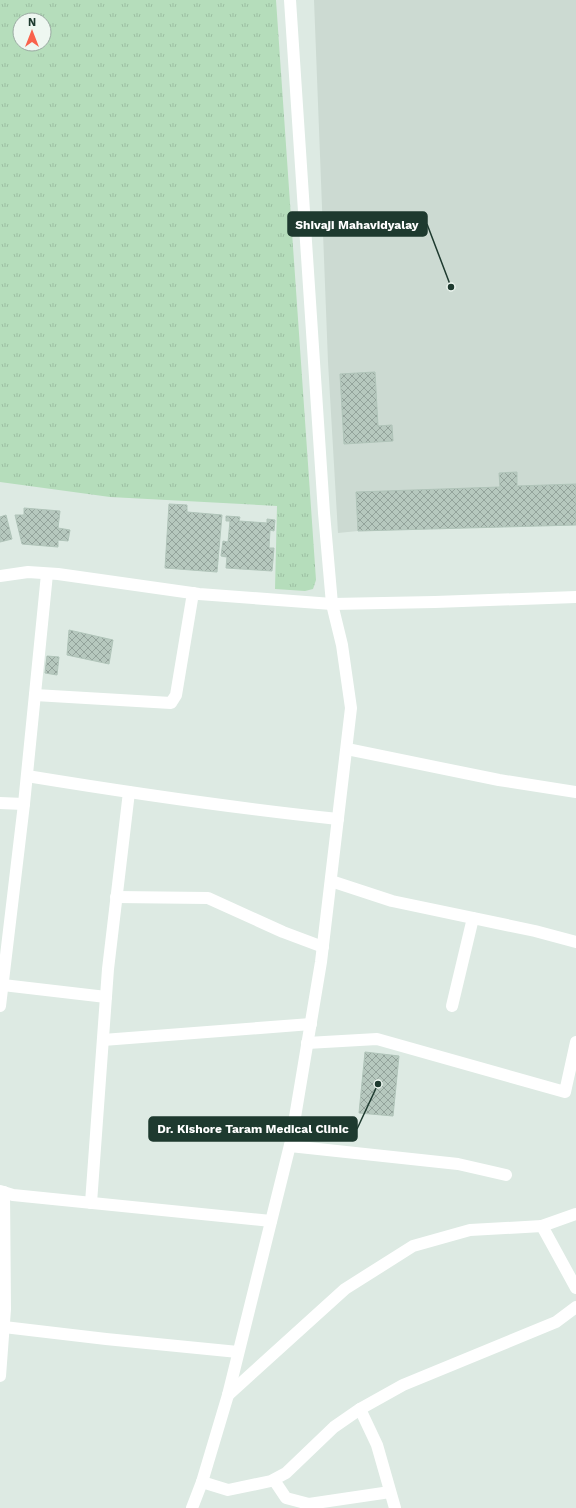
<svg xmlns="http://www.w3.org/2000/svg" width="576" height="1508" font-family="'Work Sans',sans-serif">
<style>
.built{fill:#ccdad2}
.grass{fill:url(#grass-tufts);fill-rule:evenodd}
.building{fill:url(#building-cross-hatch);stroke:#b0c4b9}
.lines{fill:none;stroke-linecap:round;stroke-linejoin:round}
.minor{stroke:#fff;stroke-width:12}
.leader{fill:none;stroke:#1e3a2f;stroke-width:1.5}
.callout-dot{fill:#1e3a2f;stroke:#eef7f1;stroke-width:1.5}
.callout{fill:#1e3a2f;stroke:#1e3a2f;stroke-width:1.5}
.callout-label{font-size:12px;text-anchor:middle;font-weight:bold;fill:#fff}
</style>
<defs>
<pattern id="grass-tufts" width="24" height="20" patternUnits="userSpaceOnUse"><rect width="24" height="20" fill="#b5ddbb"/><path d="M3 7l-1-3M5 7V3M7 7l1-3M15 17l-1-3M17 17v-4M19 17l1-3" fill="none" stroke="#9bbea1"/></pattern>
<pattern id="building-cross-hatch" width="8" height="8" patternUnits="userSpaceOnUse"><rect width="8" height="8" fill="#b6c8be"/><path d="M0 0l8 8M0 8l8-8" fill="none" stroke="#93a39b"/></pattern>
</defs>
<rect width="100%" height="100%" fill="#ddeae3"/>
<polygon class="built" points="314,0 576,0 576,525 358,531 338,533 328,362"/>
<path class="grass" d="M0,0H276L316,580L313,589L305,591L275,589L277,506L110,497L0,482ZM20,20H44V44H20Z"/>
<g class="building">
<polygon points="375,372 378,426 392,425 393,441 344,444 340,374"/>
<polygon points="517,472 517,486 576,484 576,525 358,531 356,492 500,487 499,473"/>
<polygon points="169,504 187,505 187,512 222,515 217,572 165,568"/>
<polygon points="24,508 60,511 58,528 70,530 68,541 58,540 58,547 22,544 15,515 24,515"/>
<polygon points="6,515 12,539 0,542 0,517"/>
<polygon points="226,516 240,517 239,521 267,523 267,519 275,520 274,531 270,530 269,548 274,548 272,571 226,568 227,557 221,556 223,541 228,542 230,521 226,521"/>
<polygon points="69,630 113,640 109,664 67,655"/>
<polygon points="47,656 59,657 57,675 45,673"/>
<polygon points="365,1052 399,1056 393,1116 359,1113"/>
</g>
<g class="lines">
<g class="minor">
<polyline points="0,576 28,572 58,574 199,594 332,604 435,602 576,597"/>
<polyline points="35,695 171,703 176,695 193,593"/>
<polyline points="347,749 499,780 576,792"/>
<path d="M27,776C131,793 234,808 338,819"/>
<polyline points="0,803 24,804"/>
<polyline points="331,881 392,901 535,931 576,942"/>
<polyline points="116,897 208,898 283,932 323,947"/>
<polyline points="3,985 106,997"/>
<polyline points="0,1006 24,804 47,574"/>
<polyline points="452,1006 473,918"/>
<polyline points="103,1040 311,1024"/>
<polyline points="307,1043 377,1039 565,1092 576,1042"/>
<polyline points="290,1146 458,1164 506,1175"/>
<polyline points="0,1191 13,1195 271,1221"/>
<polyline points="91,1203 108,969 129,792"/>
<polyline points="576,1214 542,1226 576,1288"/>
<polyline points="4,1327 106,1339 238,1352"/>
<polyline points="0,1376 5,1309 4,1192"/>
<polyline points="228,1395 345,1289 413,1246 470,1230 542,1226"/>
<polyline points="360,1409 377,1445 395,1508"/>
<polyline points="274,1480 286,1498 309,1504 390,1492"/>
<polyline points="202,1482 228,1490 271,1481 286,1473 334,1427 360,1409 403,1385 556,1322 576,1307"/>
<polyline points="192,1508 202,1482 228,1395 291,1141 321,962 351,708 342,645 332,604 324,513 290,0"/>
</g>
</g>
<path class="leader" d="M451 287L427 224M378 1084L357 1129"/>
<g class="callout-dot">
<circle cx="451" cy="287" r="4"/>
<circle cx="378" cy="1084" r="4"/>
</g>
<g class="callout">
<rect x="288" y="212" width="139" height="24" rx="4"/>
<rect x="149" y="1117" width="208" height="24" rx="4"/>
</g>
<g class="callout-label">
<text x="357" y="229">Shivaji Mahavidyalay</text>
<text x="253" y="1133">Dr. Kishore Taram Medical Clinic</text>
</g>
<g transform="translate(32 32)"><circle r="19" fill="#eef7f1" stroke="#9baba3"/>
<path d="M0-3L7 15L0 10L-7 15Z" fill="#f9624c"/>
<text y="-6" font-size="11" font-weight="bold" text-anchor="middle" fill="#1e3a2f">N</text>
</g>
</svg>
